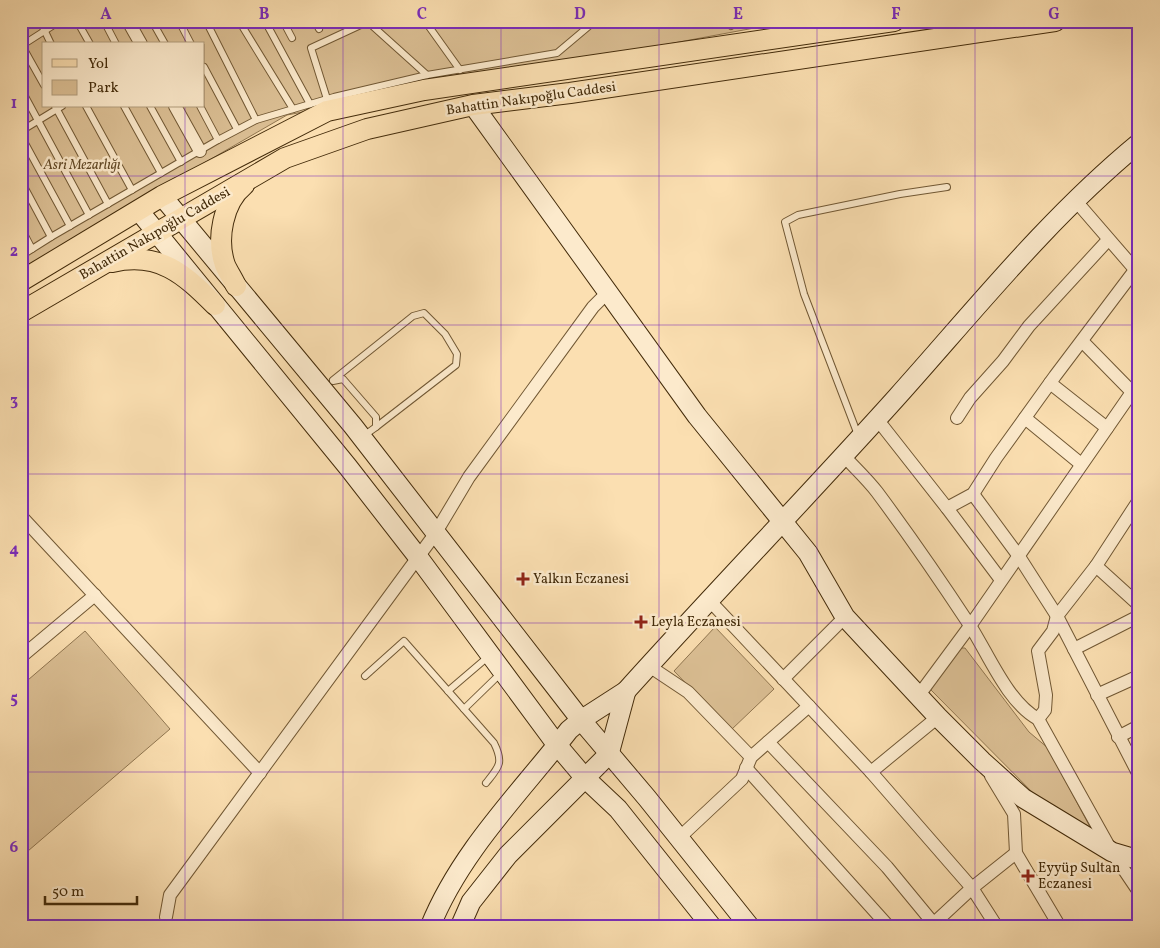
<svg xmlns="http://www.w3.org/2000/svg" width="1160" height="948" font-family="Vollkorn,serif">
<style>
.green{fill:#dcc095;stroke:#907650;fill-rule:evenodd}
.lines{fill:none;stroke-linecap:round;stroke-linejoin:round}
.lane-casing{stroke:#715834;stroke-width:8}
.street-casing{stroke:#715834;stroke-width:14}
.secondary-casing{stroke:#432b0a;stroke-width:21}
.primary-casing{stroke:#432b0a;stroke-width:22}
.lane{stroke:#fceacc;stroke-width:6}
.street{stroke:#fceacc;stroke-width:12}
.secondary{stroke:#fceacc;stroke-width:19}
.primary{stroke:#fbdfb1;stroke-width:20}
.grid{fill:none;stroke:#7b2cbf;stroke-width:1;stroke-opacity:0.55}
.poi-dot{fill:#8f2418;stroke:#fceacc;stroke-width:2}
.labels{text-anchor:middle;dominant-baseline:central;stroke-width:5;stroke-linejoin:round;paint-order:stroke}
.street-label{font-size:14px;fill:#432b0a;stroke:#fceacc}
.park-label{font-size:14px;font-style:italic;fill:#624926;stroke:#fceacc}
.poi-label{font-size:14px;fill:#432b0a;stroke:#fceacc;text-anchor:start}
.neatline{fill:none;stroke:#7b2cbf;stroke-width:2}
.grid-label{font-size:16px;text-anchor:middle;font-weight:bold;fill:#7b2cbf}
</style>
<rect width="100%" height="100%" fill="#fbdfb1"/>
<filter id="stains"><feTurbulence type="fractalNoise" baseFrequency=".004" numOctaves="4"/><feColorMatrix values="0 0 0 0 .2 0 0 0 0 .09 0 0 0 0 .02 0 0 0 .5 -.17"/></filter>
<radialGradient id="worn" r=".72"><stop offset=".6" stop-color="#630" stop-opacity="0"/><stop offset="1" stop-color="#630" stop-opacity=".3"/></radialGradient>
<g class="green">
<path d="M21,21H792L287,115L21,269ZM44,44H204V106H44Z"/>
<polygon points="715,627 774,689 731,730 674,671"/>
<polygon points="85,631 170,729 21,857 21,686"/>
<polygon points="960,648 965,648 1029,732 1048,748 1090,827 1044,804 931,690 933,682"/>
</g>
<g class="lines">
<defs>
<g id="lane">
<polyline points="40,21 51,44"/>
<polyline points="77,21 90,44"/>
<polyline points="104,21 116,44"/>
<polyline points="152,21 165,44"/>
<polyline points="179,21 191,44"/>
<polyline points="206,21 256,120"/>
<polyline points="239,21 293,109"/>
<polyline points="265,21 310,104"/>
<polyline points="283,21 292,38"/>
<polyline points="315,21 319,29"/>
<polyline points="367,21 427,75"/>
<polyline points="425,21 460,70"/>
<polyline points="728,21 731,26"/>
<polyline points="21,44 44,85"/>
<polyline points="21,46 60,21"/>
<polyline points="204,67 237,129"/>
<polyline points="21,89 89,215"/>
<polyline points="327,99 311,48 367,22"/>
<polyline points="55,106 108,204"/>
<polyline points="86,106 132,190"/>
<polyline points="124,106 161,173"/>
<polyline points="150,106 181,162"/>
<polyline points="200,106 218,140"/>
<polyline points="21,131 62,106"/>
<polyline points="21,136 70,226"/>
<polyline points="21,181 51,237"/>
<polyline points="21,228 32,249"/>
<polyline points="21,256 51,237 218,140 256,120 334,97 427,75 557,53 595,21"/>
<polyline points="333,380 413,316 424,313 445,334 457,354 456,365 376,427"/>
<polyline points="333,381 343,379 376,417 376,427 362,437"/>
<polyline points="858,435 804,294 785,222 798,215 900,194 947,187"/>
<path d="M365,676L404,641L494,743C504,763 499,767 486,783"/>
<polyline points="448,691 489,656"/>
<polyline points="464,709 501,673"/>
</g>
<g id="street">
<polyline points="128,21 141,44"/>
<polyline points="175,106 200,151"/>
<polyline points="1075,200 1139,274"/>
<polyline points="1082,341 1131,391"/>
<polyline points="1050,383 1107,428"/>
<polyline points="957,418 970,398 1003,361 1029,326 1108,240"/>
<polyline points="1025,418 1081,464"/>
<polyline points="877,419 947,508 1001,580"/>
<path d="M843,455C855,468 867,479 877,492C909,535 940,580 969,624C988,653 1007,702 1038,719L1112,852L1139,892"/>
<polyline points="973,494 1018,555 1057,616 1139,775"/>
<polyline points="947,508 973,494 996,458 1055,376 1135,270"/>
<polyline points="21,516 260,773"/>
<polyline points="1096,566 1139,605"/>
<polyline points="709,600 871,772 972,888 997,927"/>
<polyline points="1074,649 1139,616"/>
<polyline points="21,657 95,595"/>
<polyline points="649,666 688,692 751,757"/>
<polyline points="783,679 845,617"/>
<polyline points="919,695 970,626 1139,382"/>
<polyline points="1097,695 1139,676"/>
<polyline points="1038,719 1045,710 1046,695 1038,651 1053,631 1057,616 1096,566 1139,500"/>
<polyline points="1118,737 1139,726"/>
<polyline points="768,742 887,867 934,924"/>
<polyline points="746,768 889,927"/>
<polyline points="871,772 938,717"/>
<polyline points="991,776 1014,814 1016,853 1060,927"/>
<polyline points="679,838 742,779 751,757 809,706"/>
<polyline points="166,917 170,895 435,534 469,477 593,307 608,292"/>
<polyline points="930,927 972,888 1016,853"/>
</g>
<g id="secondary">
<polyline points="473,105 697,416 808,553 845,617 938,717 982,761 1023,798 1112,852 1139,860"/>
<polyline points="162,196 353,426 581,720 647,798 750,927"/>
<polyline points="139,211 348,467 418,557 557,745 585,778 618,809 712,927"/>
<path d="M626,691C715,592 808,496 897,397C975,310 1048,218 1139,143"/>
<path d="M430,927C460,852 520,793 569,730L581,720L626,691L609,754L508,855L471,902L460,927"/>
</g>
<g id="primary">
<path d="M112,262C159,251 184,274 215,305"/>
<polyline points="21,281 162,196 327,111 424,90 894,21"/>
<path d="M236,286C233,279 228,272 225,265C216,239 223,202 244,185"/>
<polyline points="21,312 285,158 367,129 473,105 570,93 1055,21"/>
</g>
</defs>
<use href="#lane" class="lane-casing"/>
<use href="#street" class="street-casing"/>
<use href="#secondary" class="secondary-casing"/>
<use href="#primary" class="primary-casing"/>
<use href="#lane" class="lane"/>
<use href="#street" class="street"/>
<use href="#secondary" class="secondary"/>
<use href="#primary" class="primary"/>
</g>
<path class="grid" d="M185,21V44M343,21V927M501,21V927M659,21V927M817,21V927M975,21V927M185,106V927M21,176H1139M21,325H1139M21,474H1139M21,623H1139M21,772H1139"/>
<g class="poi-dot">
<path d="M520.5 571.5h5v5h5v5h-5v5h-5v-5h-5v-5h5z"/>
<path d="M638.5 614.5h5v5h5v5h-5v5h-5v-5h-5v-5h5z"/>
<path d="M1025.5 868.5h5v5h5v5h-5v5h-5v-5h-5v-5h5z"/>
</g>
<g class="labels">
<g class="street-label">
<text transform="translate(531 99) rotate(-8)">Bahattin Nakıpoğlu Caddesi</text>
<text transform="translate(155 234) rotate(-30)">Bahattin Nakıpoğlu Caddesi</text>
</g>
<g class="park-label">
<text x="82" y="165">Asri Mezarlığı</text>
</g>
<g class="poi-label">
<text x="533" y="579">Yalkın Eczanesi</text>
<text x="651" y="622">Leyla Eczanesi</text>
<text x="1038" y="868">Eyyüp Sultan<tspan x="1038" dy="16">Eczanesi</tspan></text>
</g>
</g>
<rect width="1160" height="948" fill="none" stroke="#fbdfb1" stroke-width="55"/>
<rect x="42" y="42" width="162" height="65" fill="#fceacc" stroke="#b29e7e"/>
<rect x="52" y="59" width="25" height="8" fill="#fbdfb1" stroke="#b29e7e"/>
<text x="88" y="68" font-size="15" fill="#432b0a">Yol</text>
<rect x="52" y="80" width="25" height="15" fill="#dcc095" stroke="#b29e7e"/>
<text x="88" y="92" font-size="15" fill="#432b0a">Park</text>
<path d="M45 896v8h92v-8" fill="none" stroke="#432b0a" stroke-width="2.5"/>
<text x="52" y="896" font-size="15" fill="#432b0a" stroke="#fceacc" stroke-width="4" paint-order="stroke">50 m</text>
<rect x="28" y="28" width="1104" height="892" class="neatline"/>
<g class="grid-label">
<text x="106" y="19">A</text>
<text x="264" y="19">B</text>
<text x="422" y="19">C</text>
<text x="580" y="19">D</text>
<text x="738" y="19">E</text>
<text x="896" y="19">F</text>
<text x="1054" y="19">G</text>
<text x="14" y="108">1</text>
<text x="14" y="256">2</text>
<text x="14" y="405">3</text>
<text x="14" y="554">4</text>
<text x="14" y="703">5</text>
<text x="14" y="852">6</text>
</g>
<rect width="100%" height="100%" filter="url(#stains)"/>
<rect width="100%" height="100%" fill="url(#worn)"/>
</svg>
